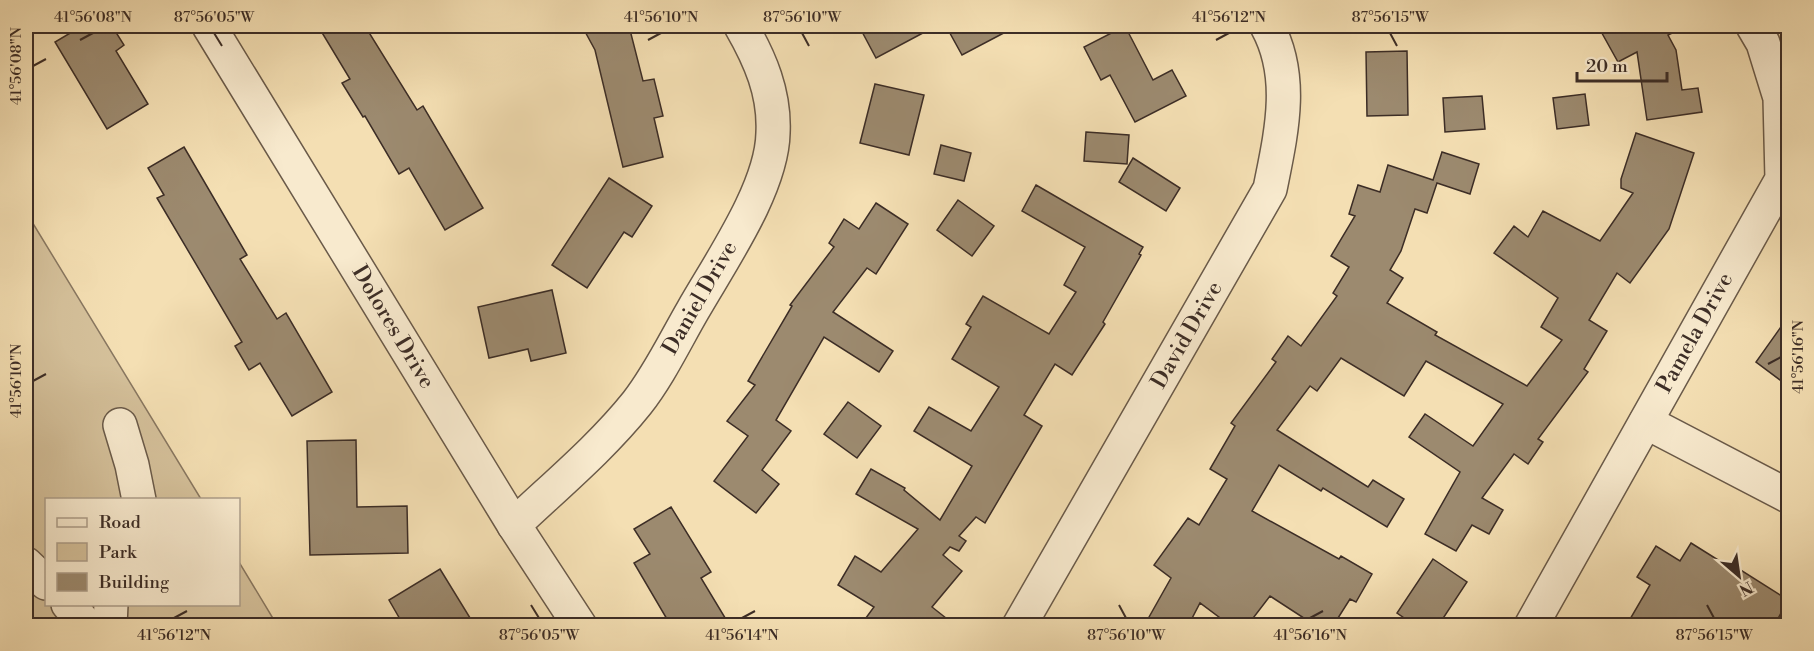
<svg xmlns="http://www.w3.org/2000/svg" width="1814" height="651" font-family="'Libre Bodoni',serif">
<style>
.green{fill:#d5c19b;stroke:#887760;stroke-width:1.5}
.building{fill:#9c8a6f;stroke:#3c2d26;stroke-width:1.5}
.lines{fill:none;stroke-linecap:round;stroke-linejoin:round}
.minor-casing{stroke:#6a5a49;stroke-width:36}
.minor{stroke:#f8eace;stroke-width:33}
.ticks{fill:none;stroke:#3c2d26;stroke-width:2}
.labels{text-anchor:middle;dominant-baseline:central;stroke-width:6;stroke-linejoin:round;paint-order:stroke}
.street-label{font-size:22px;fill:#3c2d26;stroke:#f8eace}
.neatline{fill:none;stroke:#3c2d26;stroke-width:2}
.ticks-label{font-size:15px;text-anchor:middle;fill:#3c2d26}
</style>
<rect width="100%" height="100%" fill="#f4dfb3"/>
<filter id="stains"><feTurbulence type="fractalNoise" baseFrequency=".00333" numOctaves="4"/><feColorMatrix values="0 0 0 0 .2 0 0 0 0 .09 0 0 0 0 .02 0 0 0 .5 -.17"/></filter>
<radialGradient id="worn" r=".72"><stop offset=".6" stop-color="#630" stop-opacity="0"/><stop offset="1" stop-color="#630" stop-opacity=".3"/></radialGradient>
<polygon class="green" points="26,212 201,499 46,500 46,604 238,604 239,562 277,625 26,625"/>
<g class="building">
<polygon points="82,26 112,26 124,45 116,51 148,104 107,129 55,42"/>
<polygon points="318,26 365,26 417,110 423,106 483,208 445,230 409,168 399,174 365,116 363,117 342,83 350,79"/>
<polygon points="582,26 629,26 643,81 654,79 663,116 654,118 663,157 623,167 595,50"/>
<polygon points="859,26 936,26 876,58"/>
<polygon points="946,26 1017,26 962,55"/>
<polygon points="1125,26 1153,80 1172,70 1186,96 1135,122 1110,75 1101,80 1084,47"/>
<polygon points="1598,26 1687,26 1668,35 1676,50 1682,90 1698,88 1702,112 1647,120 1637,52 1618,62"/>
<polygon points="1407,51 1408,115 1367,116 1366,52"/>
<polygon points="875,84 924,95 909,155 860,143"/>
<polygon points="1585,94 1589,125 1557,129 1553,98"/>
<polygon points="1482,96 1485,129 1445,132 1443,98"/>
<polygon points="1086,132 1129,135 1127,164 1084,161"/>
<polygon points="1636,133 1694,153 1669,229 1630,283 1617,273 1589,320 1607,331 1584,369 1588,372 1538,439 1543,442 1528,464 1514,454 1482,498 1503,510 1489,534 1472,525 1456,551 1425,534 1460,472 1409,437 1425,414 1473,446 1503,404 1426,361 1404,396 1341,358 1317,391 1310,386 1277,430 1368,487 1373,480 1404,499 1387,527 1323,488 1321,491 1279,465 1252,511 1339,559 1341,556 1372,574 1356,602 1350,599 1333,626 1316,626 1270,596 1247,626 1231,626 1200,603 1188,626 1144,626 1171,578 1154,565 1188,518 1199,525 1227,479 1210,469 1235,426 1231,423 1276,362 1272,359 1288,336 1301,346 1337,296 1333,293 1349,267 1331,256 1355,216 1349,214 1358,185 1380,192 1388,165 1433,180 1442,152 1479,164 1470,194 1437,183 1427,213 1415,209 1401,251 1390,270 1403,278 1387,303 1437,332 1435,335 1527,386 1562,340 1541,327 1558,298 1494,253 1514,226 1528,237 1543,211 1600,241 1633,193 1621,188 1621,179"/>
<polygon points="941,145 971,153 964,181 934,174"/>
<polygon points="184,147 247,255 240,259 277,319 286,313 332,392 292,416 260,363 249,370 235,346 242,342 157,198 164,195 148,168"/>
<polygon points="1133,158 1180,188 1166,211 1119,182"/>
<polygon points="609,178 652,206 632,237 624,232 587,288 552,265"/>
<polygon points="1036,185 1143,247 1139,254 1141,255 1103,322 1105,324 1072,375 1055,364 1024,415 1042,426 985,523 976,517 959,536 966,541 959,551 950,547 943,555 962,571 932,607 956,626 860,626 874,607 838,585 855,556 881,572 918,529 856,494 871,469 905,488 904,490 940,520 972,466 914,431 929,407 971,431 999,387 952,359 971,327 966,324 983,296 1049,334 1076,292 1064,285 1085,247 1022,211"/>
<polygon points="958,200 994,226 972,256 937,230"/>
<polygon points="876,203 908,224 876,274 867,268 833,312 893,351 879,372 824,337 776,420 791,431 762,470 779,484 756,513 714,481 748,436 727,421 755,385 748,381 792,306 790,305 834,247 829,243 844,219 859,229"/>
<polygon points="552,290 566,353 531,361 528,349 489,358 478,307"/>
<polygon points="1788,317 1788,386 1756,362"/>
<polygon points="848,402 881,426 857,458 824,434"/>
<polygon points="356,440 357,507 407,506 408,553 310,555 307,441"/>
<polygon points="671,507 711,572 701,578 730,626 671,626 634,563 650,554 634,529"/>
<polygon points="1691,543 1734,570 1736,567 1788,600 1774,626 1626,626 1650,585 1637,577 1656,546 1680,561"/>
<polygon points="1433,559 1467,582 1438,626 1416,626 1397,613"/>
<polygon points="440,569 475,626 404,626 389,600"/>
</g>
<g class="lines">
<defs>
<g id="minor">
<polyline points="209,26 514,525 580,626"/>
<polyline points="1646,422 1788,496"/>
<polyline points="120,425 132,465 139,500"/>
<path d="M514,525C555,486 601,448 637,403C659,375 675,341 693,310C721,261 772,188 773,133C775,93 760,59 741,26"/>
<polyline points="26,564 46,583"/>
<polyline points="68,604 87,626"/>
<polyline points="110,626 111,604"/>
<path d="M1019,626L1270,189C1281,134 1295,77 1267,26"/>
<polyline points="1531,626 1782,179 1780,98 1763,43 1753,26"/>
</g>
</defs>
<use href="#minor" class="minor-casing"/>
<use href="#minor" class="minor"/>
</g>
<path class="ticks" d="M214,33L222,46M802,33L809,46M1390,33L1397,46M80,40L93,33M648,40L661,33M1216,40L1229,33M33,66L46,59M1768,364L1781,357M33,381L46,374M531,605L539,618M1119,605L1126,618M1707,605L1714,618M174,618L187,611M742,618L755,611M1310,618L1323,611"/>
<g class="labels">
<g class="street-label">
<text transform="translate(700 298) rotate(-60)">Daniel Drive</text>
<text transform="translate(393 327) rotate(59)">Dolores Drive</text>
<text transform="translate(1695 333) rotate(-61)">Pamela Drive</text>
<text transform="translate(1187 335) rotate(-60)">David Drive</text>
</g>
</g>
<rect width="1814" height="651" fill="none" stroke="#f4dfb3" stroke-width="66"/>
<rect x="45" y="498" width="195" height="108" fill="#f8eace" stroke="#ad9e8b" stroke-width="1.5"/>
<rect x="57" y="518" width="30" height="9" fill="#f8eace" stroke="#ad9e8b" stroke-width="1.5"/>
<text x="99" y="528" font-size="18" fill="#3c2d26">Road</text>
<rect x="57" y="543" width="30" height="18" fill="#d5c19b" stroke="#ad9e8b" stroke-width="1.5"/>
<text x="99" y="558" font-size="18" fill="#3c2d26">Park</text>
<rect x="57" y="573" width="30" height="18" fill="#9c8a6f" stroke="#ad9e8b" stroke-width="1.5"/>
<text x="99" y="588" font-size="18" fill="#3c2d26">Building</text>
<g transform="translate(1739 576) rotate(151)" stroke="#f8eace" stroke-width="4.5" paint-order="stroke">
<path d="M0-4.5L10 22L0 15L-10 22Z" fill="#3c2d26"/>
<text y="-9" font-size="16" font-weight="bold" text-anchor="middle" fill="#3c2d26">N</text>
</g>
<path d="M1577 72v9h90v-9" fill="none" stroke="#3c2d26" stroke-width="3"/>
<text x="1586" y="72" font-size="18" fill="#3c2d26" stroke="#f8eace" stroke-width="4.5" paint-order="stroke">20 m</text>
<rect x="33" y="33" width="1748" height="585" class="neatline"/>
<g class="ticks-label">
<text x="93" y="22">41°56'08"N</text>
<text x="214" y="22">87°56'05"W</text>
<text x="661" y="22">41°56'10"N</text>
<text x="802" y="22">87°56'10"W</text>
<text x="1229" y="22">41°56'12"N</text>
<text x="1390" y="22">87°56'15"W</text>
<text transform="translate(16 66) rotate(-90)" y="5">41°56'08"N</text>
<text transform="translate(1798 357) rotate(-90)" y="5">41°56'16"N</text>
<text transform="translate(16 381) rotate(-90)" y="5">41°56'10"N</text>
<text x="174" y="640">41°56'12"N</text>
<text x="539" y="640">87°56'05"W</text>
<text x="742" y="640">41°56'14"N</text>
<text x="1126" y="640">87°56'10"W</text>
<text x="1310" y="640">41°56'16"N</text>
<text x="1714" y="640">87°56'15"W</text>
</g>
<rect width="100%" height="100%" filter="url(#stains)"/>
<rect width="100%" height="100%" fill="url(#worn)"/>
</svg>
